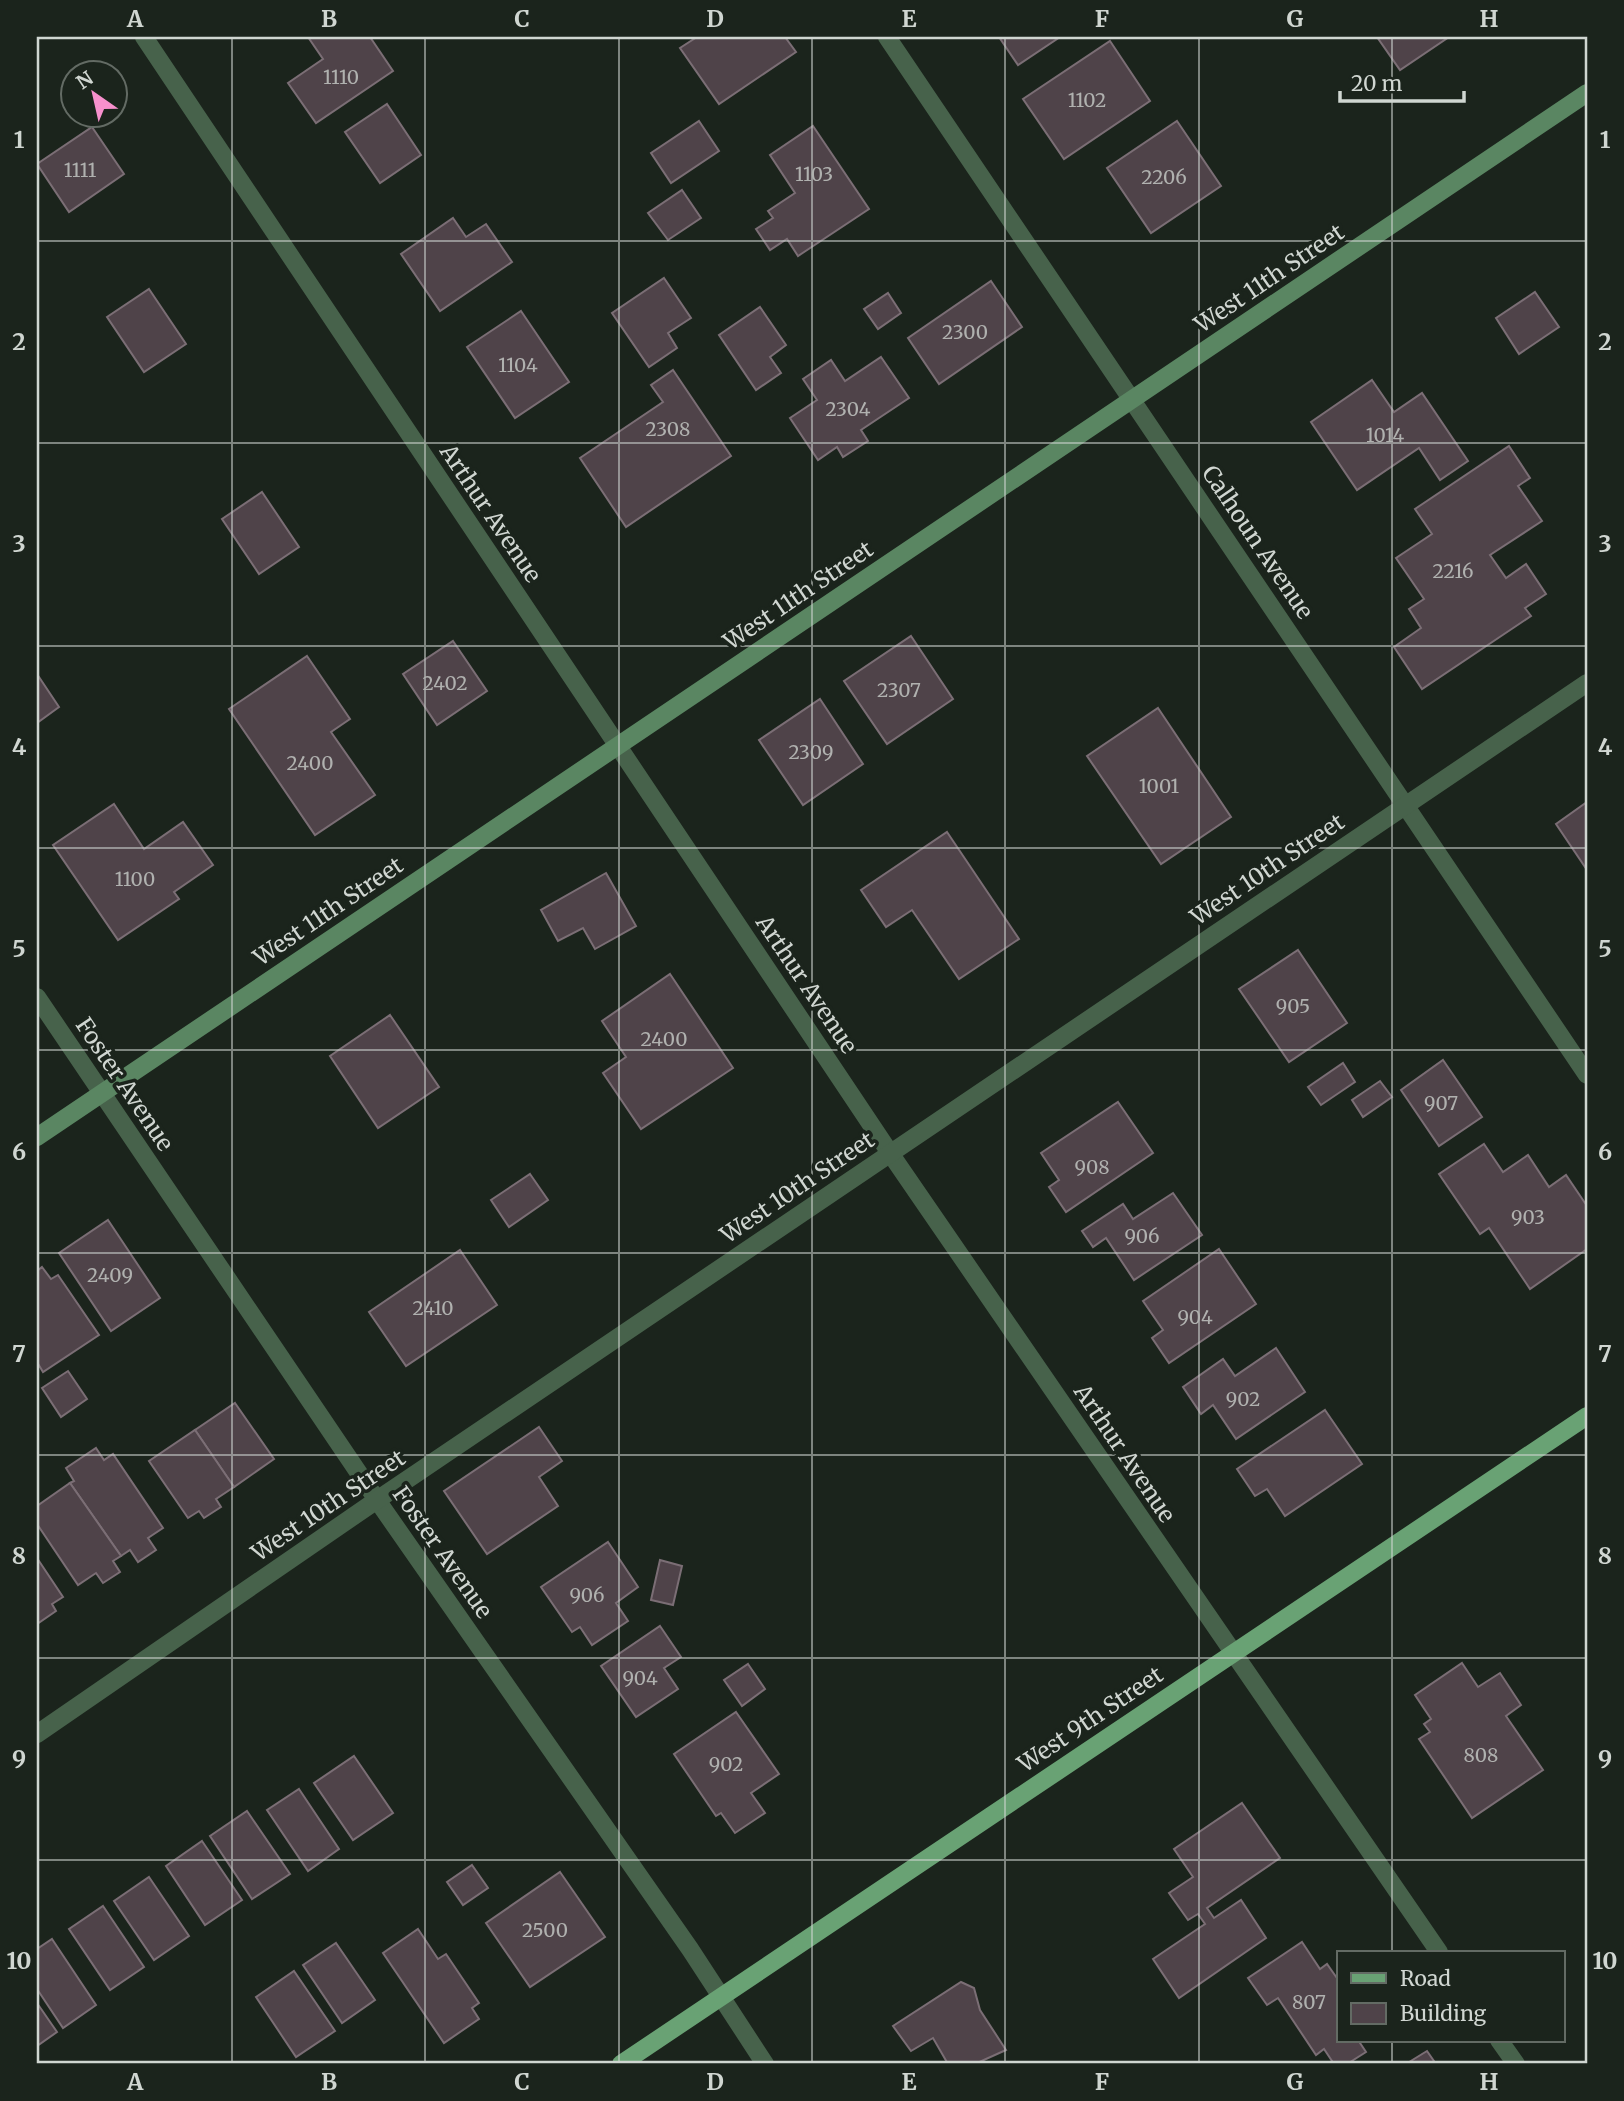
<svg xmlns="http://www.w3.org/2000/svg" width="1624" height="2101" font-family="Merriweather,serif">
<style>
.building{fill:#4f4349;stroke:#7b6e75;stroke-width:2}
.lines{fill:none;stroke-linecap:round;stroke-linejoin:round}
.minor{stroke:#47624b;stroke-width:18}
.secondary{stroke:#5a8662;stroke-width:18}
.primary{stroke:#69a274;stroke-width:18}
.grid{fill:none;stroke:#d0d6d1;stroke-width:2;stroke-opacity:0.55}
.labels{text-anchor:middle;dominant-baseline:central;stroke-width:7;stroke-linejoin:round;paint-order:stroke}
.number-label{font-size:19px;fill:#b0b1af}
.street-label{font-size:23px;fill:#d0d6d1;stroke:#1b241c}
.neatline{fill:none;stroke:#d0d6d1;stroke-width:2.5}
.grid-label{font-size:23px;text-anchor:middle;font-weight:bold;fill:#d0d6d1}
</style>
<rect width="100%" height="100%" fill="#1b241c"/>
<g class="building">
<polygon points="308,37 370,37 393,71 316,123 288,83 323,59"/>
<polygon points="697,37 785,37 796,52 719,104 680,48"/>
<polygon points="999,37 1060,37 1018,65"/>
<polygon points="1377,37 1449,37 1400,70"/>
<polygon points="1110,41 1150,101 1064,159 1023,99"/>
<polygon points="387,104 421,155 380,183 345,132"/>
<polygon points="699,121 719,151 671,183 651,153"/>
<polygon points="1177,121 1221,186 1151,233 1107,168"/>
<polygon points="813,126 869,209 798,256 787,239 770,250 756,229 773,218 768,211 795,193 770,155"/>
<polygon points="92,127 124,174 69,212 37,164"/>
<polygon points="682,190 701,218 668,240 648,213"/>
<polygon points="453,218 466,237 486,224 512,262 440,311 401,254"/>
<polygon points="664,278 691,318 668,333 677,348 649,367 612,313"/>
<polygon points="991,281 1022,327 939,384 908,338"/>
<polygon points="149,289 186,344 144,372 107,317"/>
<polygon points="1535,292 1559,327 1519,354 1496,318"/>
<polygon points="888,293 901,313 878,329 864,309"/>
<polygon points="760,307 786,345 770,357 781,373 756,390 719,335"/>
<polygon points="521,311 569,382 515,418 467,347"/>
<polygon points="881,357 909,398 861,430 868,441 843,457 837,447 818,460 790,418 817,400 803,379 831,360 845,381"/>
<polygon points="673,370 731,456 626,527 580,458 663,402 651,385"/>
<polygon points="1372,380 1394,412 1422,393 1468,461 1440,480 1419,448 1357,490 1311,422"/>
<polygon points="1509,446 1530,478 1518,486 1542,521 1490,555 1506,578 1526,564 1546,594 1525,608 1531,616 1422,689 1394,647 1421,628 1409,609 1424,599 1396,558 1432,534 1415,509"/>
<polygon points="262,492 299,547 259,574 222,519"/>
<polygon points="911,636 953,699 887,744 844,681"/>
<polygon points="453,641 487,691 437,725 403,674"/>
<polygon points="307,656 350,719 331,732 375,795 315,835 229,709"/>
<polygon points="37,674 59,707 37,723"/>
<polygon points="820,699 863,764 803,805 759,740"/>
<polygon points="1158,708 1231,817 1161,864 1087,756"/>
<polygon points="1587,802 1587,870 1556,824"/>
<polygon points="114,804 144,849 183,822 213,865 174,892 179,899 118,940 53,845"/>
<polygon points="947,832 1019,939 959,979 912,910 886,927 861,890"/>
<polygon points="606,873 636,926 595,949 583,928 558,941 541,910"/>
<polygon points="1298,950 1347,1023 1289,1062 1239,989"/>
<polygon points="670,974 733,1068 641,1129 603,1073 626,1057 602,1021"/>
<polygon points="390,1015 439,1087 378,1128 330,1056"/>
<polygon points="1443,1060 1482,1117 1439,1146 1401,1090"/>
<polygon points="1343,1063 1355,1082 1321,1105 1308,1087"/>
<polygon points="1380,1081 1392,1097 1363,1117 1352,1100"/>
<polygon points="1118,1102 1153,1153 1066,1212 1049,1187 1059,1180 1041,1153"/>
<polygon points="1484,1144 1503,1172 1528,1155 1549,1187 1566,1175 1587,1206 1587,1249 1530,1289 1489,1228 1480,1234 1439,1174"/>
<polygon points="530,1174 548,1200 509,1227 491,1200"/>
<polygon points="1173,1193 1202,1235 1134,1280 1106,1238 1093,1247 1082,1231 1123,1204 1133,1219"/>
<polygon points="108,1220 160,1298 111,1331 59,1253"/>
<polygon points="1219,1249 1256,1304 1169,1363 1152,1338 1163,1330 1143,1301"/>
<polygon points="460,1250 497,1305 406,1366 369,1312"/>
<polygon points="42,1267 51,1279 58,1275 99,1335 43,1372 37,1362 37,1271"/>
<polygon points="1276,1348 1305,1392 1236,1439 1213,1405 1201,1414 1183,1387 1223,1359 1235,1376"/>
<polygon points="68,1371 87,1399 61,1417 42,1388"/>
<polygon points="235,1403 274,1459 234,1487 195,1430"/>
<polygon points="1325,1410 1362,1464 1285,1516 1267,1489 1255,1496 1237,1469"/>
<polygon points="539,1427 562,1461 539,1477 558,1506 487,1554 444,1491"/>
<polygon points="195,1430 234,1487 216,1499 221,1507 204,1518 199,1511 188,1518 149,1461"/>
<polygon points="96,1448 104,1460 113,1454 163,1528 148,1538 156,1550 138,1562 130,1550 121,1556 70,1483 74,1481 66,1468"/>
<polygon points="70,1483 121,1556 113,1561 120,1572 103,1583 96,1573 78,1585 37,1524 37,1506"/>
<polygon points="608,1542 638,1587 616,1603 628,1621 592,1645 580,1627 572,1632 541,1587"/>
<polygon points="37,1558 63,1597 52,1604 56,1611 37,1624"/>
<polygon points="660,1560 682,1566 673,1605 651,1600"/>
<polygon points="660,1626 681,1657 664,1668 678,1689 636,1717 601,1666"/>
<polygon points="1462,1663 1478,1687 1500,1673 1521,1705 1506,1716 1543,1770 1472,1818 1419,1739 1430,1732 1424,1724 1431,1719 1415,1695"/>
<polygon points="748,1664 765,1689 742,1706 724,1680"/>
<polygon points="736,1712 779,1774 751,1793 765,1813 735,1833 721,1813 716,1816 674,1754"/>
<polygon points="354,1756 393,1813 353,1840 314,1783"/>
<polygon points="299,1789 339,1849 308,1871 267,1810"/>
<polygon points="1242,1803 1280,1858 1207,1908 1214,1918 1241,1900 1266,1938 1179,1998 1153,1959 1205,1924 1198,1914 1188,1920 1169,1893 1193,1877 1174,1849"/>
<polygon points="247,1811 290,1874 252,1899 210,1836"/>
<polygon points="202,1841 242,1900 205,1925 166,1866"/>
<polygon points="472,1865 488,1888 463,1905 447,1882"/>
<polygon points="560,1872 605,1937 530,1987 486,1923"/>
<polygon points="149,1877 189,1936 154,1960 114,1901"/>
<polygon points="103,1906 144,1967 110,1990 69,1929"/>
<polygon points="418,1929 438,1959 446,1954 479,2003 472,2008 479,2019 444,2043 383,1953"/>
<polygon points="52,1939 96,2005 63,2028 37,1989 37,1949"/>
<polygon points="1302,1942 1320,1969 1327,1964 1339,1981 1339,2040 1358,2040 1366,2052 1347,2064 1334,2064 1324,2049 1316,2055 1278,1998 1267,2005 1248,1978"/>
<polygon points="336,1943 375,2000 342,2023 303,1965"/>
<polygon points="294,1971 335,2031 296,2057 256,1997"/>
<polygon points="961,1982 974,1988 980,2010 1006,2050 975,2064 948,2064 933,2038 911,2051 893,2026"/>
<polygon points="37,2003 57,2032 37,2046"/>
<polygon points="1427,2051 1436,2064 1406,2064"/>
</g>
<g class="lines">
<g class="minor">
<polyline points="144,37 890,1153 1439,1952"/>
<polyline points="887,37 1587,1075"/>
<polyline points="37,997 377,1500 690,1949 765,2064"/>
<polyline points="37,1734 377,1500 1587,683"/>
<polyline points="1499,2040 1516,2064"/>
</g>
<polyline class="secondary" points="37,1137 1587,93"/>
<polyline class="primary" points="621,2064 1587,1416"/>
</g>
<path class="grid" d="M232,37V2064M425,37V2064M619,37V2064M812,37V2064M1005,37V2064M1199,37V2064M1392,37V1952M37,241H1587M37,443H1587M37,646H1587M37,848H1587M37,1050H1587M37,1253H1587M37,1455H1587M37,1658H1587M37,1860H1587M1392,2040V2064"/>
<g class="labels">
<g class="number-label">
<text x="341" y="77">1110</text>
<text x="1087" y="100">1102</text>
<text x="80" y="170">1111</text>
<text x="814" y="174">1103</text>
<text x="1164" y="177">2206</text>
<text x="965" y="332">2300</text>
<text x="518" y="365">1104</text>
<text x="848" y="409">2304</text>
<text x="668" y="429">2308</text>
<text x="1385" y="435">1014</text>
<text x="1453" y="571">2216</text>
<text x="445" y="683">2402</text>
<text x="899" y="690">2307</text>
<text x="811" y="752">2309</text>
<text x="310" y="763">2400</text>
<text x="1159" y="786">1001</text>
<text x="135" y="879">1100</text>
<text x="1293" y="1006">905</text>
<text x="664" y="1039">2400</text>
<text x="1441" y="1103">907</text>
<text x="1092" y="1167">908</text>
<text x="1528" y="1217">903</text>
<text x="1142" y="1236">906</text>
<text x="110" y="1275">2409</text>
<text x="433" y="1308">2410</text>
<text x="1195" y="1317">904</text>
<text x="1243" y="1399">902</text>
<text x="587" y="1595">906</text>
<text x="640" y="1678">904</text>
<text x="1481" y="1755">808</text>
<text x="726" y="1764">902</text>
<text x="545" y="1930">2500</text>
<text x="1309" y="2002">807</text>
</g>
<g class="street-label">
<text transform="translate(1269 278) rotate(-34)">West 11th Street</text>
<text transform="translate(491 513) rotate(56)">Arthur Avenue</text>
<text transform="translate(1258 542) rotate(56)">Calhoun Avenue</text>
<text transform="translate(798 595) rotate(-34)">West 11th Street</text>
<text transform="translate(1267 869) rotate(-34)">West 10th Street</text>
<text transform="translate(328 911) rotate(-34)">West 11th Street</text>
<text transform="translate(807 984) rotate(56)">Arthur Avenue</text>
<text transform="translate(125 1084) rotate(56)">Foster Avenue</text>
<text transform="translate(797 1187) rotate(-34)">West 10th Street</text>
<text transform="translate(1125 1453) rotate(56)">Arthur Avenue</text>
<text transform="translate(328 1505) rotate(-34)">West 10th Street</text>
<text transform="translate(443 1552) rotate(55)">Foster Avenue</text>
<text transform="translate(1090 1719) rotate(-34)">West 9th Street</text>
</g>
</g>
<rect width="1624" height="2101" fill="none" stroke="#1b241c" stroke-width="77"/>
<rect x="1337" y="1951" width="228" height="91" fill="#1b241c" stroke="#636b64" stroke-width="2"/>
<rect x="1351" y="1973" width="35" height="10" fill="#69a274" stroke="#636b64" stroke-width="2"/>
<text x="1400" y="1986" font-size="21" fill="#d0d6d1">Road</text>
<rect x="1351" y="2003" width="35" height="21" fill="#4f4349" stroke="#636b64" stroke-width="2"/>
<text x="1400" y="2021" font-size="21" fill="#d0d6d1">Building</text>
<g transform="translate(94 94) rotate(326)"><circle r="33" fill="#1b241c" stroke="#636b64" stroke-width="2"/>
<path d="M0-5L12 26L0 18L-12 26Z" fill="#f790cd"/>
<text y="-10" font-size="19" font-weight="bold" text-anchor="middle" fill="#d0d6d1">N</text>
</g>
<path d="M1340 91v10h124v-10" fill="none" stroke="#d0d6d1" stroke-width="3.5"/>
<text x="1351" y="91" font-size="21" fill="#d0d6d1" stroke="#1b241c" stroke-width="5" paint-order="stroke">20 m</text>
<rect x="38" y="38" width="1548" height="2024" class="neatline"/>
<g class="grid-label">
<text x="135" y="27">A</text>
<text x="329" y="27">B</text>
<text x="522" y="27">C</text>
<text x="715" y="27">D</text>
<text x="909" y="27">E</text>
<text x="1102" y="27">F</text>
<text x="1295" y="27">G</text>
<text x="1489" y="27">H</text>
<text x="19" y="148">1</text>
<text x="1605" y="148">1</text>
<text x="19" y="350">2</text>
<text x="1605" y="350">2</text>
<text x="19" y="552">3</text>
<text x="1605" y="552">3</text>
<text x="19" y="755">4</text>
<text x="1605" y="755">4</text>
<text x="19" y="957">5</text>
<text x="1605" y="957">5</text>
<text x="19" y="1160">6</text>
<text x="1605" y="1160">6</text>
<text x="19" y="1362">7</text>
<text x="1605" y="1362">7</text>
<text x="19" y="1564">8</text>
<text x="1605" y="1564">8</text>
<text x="19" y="1767">9</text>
<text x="1605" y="1767">9</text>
<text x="19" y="1969">10</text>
<text x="1605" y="1969">10</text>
<text x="135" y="2090">A</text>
<text x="329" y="2090">B</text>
<text x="522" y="2090">C</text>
<text x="715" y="2090">D</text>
<text x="909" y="2090">E</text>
<text x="1102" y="2090">F</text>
<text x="1295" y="2090">G</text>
<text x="1489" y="2090">H</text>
</g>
</svg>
